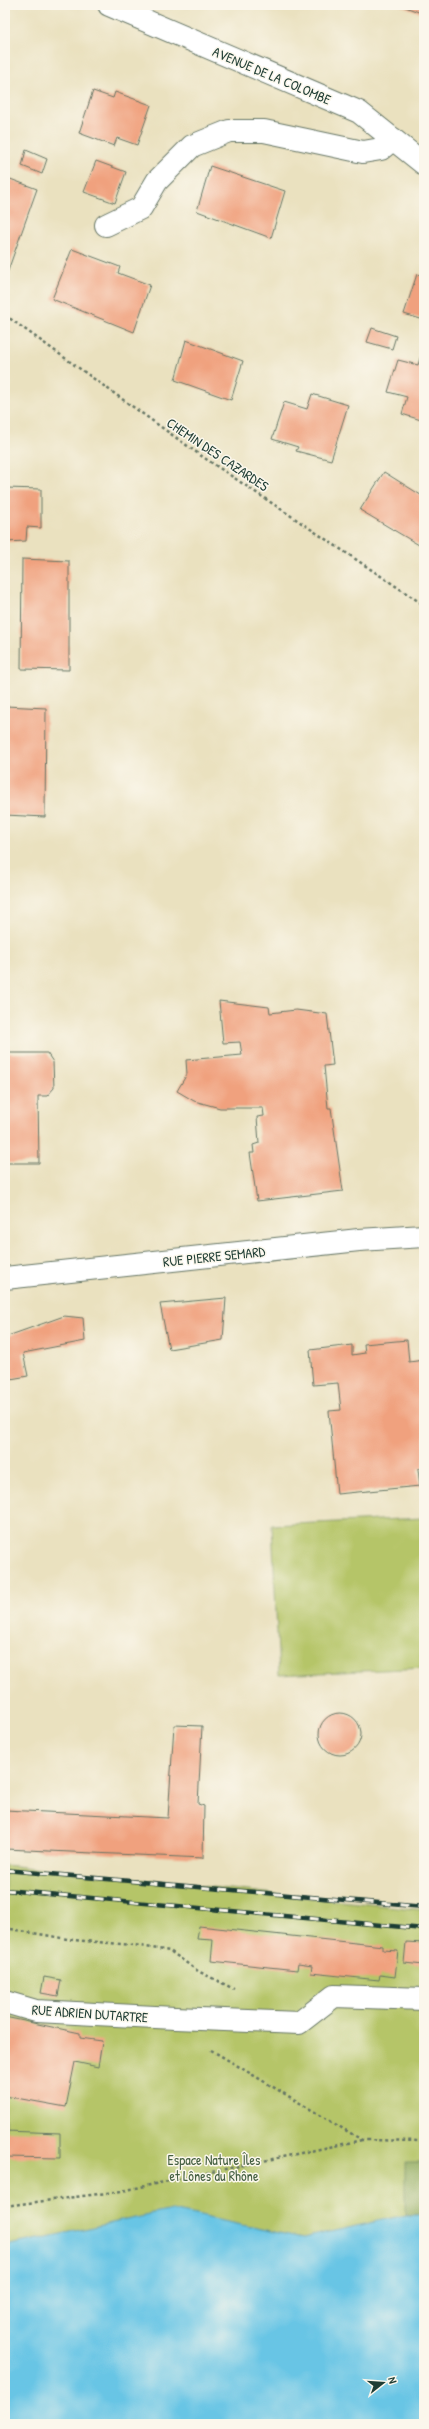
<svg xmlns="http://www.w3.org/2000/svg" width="429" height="2429" font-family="'Patrick Hand',sans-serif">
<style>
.green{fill:#b5c568;stroke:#6a814e}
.forest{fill:#90aa5c;stroke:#587448}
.water{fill:#67c5e5;stroke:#43818c}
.building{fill:#f0a17e}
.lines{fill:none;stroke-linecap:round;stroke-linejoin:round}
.service-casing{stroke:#667665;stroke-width:24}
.minor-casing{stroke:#667665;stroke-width:24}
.secondary-casing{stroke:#667665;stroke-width:24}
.path{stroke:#667665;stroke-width:2.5;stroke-dasharray:3 3;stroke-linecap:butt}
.service{stroke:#fff;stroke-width:22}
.minor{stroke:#fff;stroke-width:22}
.secondary{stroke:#fff;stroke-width:22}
.rail-casing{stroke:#1f3d34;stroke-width:4.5}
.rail{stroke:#fbf7ec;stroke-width:3;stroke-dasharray:9;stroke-linecap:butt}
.labels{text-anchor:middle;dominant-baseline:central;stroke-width:3;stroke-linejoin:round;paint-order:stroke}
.street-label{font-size:14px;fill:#1f3d34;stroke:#fbf7ec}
.park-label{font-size:14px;fill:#445f41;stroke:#fbf7ec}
</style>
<rect width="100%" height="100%" fill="#fbf7ec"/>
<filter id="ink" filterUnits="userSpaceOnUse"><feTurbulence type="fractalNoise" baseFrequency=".025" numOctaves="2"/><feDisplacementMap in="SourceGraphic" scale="8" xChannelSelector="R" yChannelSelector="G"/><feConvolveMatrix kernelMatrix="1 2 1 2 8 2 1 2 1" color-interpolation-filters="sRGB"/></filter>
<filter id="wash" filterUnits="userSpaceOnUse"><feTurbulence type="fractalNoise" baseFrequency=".012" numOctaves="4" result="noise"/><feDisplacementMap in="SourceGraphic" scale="16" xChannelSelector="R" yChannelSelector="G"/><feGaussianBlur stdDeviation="0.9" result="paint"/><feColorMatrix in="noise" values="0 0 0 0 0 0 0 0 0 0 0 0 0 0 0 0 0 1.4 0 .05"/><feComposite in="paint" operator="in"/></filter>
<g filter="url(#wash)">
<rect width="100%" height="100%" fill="#eae1bf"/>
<path class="green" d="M424 1518V1668L279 1675 272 1525Z
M5 1865 424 1910V2424H5Z"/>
<path class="forest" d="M405 2162H424V2215H405Z"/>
<path class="water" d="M172 2210 303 2238 405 2215H424V2424H5V2246Z"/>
<g id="blocks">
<path class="building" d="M400 5H424V14Z
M93 91 113 98 115 92 151 105 137 145 117 138 114 146 79 133Z
M26 150 47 159 42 174 22 166Z
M96 161 126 172 115 203 84 192Z
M210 166 285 191 271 238 197 211Z
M5 177 37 189 5 279Z
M72 249 120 267 118 273 150 285 134 332 52 299Z
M417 274 424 276V320L404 314Z
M372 328 396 336 392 349 367 342Z
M186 340 243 361 231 400 175 380Z
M421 355 424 356V421L402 414 407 397 388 392 398 360 418 365Z
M312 394 348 405 331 460 296 451 298 447 272 439 284 402 307 409Z
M384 472 424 497V548L360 510Z
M5 488 41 489V528L27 527 26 541 5 542Z
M22 559 69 561V670L21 669Z
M5 706 46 708 45 817 5 815Z
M219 1001 269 1007 270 1013 296 1010 327 1014 333 1065 324 1066 328 1108H331L343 1191 257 1201 250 1153H254L253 1145 259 1143 257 1117 264 1116 263 1108H220L194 1101 177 1091 187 1074 186 1060 242 1055 240 1042 223 1043Z
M5 1053H47L53 1062 54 1088 47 1096H38L39 1163H5Z
M226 1298 223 1340 169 1349 160 1304Z
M64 1316 83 1318 85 1341 23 1353 28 1376 5 1380V1337Z
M407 1340 409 1362 424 1360V1468L418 1469 420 1486 337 1494 329 1411 341 1410 338 1383 313 1385 310 1350 352 1345V1355L365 1353 364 1344Z
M319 1734a21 21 0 1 1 42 0a21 21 0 1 1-42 0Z
M174 1725 202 1726 198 1804 204 1806 203 1858 5 1849V1810L168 1818Z
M199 1926 383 1946V1950L398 1951 395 1977 380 1975 379 1980 311 1973 312 1966 298 1964 297 1970 211 1961 213 1940 197 1939Z
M406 1942 424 1943V1965L404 1963Z
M44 1977 61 1980 58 1996 41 1993Z
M5 2017 80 2033V2038L102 2041 98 2067 75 2062 66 2107 5 2096Z
M5 2131 60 2133V2158L5 2157Z"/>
</g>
</g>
<g filter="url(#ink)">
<use href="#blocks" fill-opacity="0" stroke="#667665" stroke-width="1"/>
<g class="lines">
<defs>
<path id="service" d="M175 2018 299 2023 334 1996 424 1999"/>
<path id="minor" d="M109 5 359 112 424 164
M106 225 141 208 157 181 192 146 229 131H264L363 152 381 149 393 139
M5 2002 36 2011 175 2018"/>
<path id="secondary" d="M5 1278 359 1240 424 1236"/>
</defs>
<use href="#service" class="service-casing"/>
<use href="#minor" class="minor-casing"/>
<use href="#secondary" class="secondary-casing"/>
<path class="path" d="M5 315 203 457 424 605
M5 1928 73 1940 134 1945 170 1951 198 1971 234 1989
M211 2050 362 2140 424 2141
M5 2206 122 2191 362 2140"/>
<use href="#service" class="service"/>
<use href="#minor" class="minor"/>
<use href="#secondary" class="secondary"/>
<defs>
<path id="rail" d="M5 1870 424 1907
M5 1890 424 1929"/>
</defs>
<use href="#rail" class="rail-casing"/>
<use href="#rail" class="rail"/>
</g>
</g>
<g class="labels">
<g class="street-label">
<text transform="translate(272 75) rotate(23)">AVENUE DE LA COLOMBE</text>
<text transform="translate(218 454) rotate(34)">CHEMIN DES CAZARDES</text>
<text transform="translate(214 1256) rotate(-6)">RUE PIERRE SEMARD</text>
<text transform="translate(90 2013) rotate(4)">RUE ADRIEN DUTARTRE</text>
</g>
<g class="park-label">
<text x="214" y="2159">Espace Nature Îles<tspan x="214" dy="16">et Lônes du Rhône</tspan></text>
</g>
</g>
<rect width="429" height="2429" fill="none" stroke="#fbf7ec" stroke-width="20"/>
<g transform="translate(383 2383) rotate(73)" stroke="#fbf7ec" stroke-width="3" paint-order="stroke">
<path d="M0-3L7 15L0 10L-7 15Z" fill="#1f3d34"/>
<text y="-6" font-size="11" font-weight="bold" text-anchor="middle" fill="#1f3d34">N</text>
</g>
</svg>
